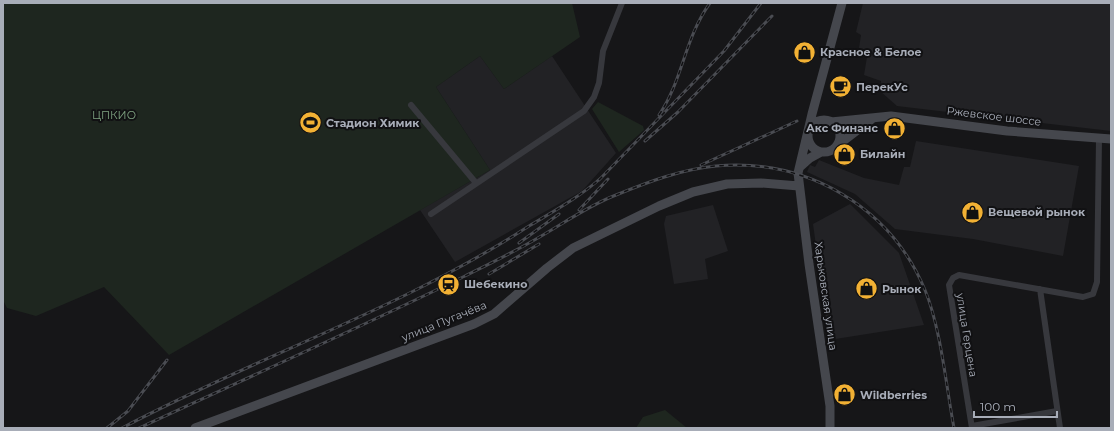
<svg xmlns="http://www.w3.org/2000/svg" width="1114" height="431" font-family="Montserrat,sans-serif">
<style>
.built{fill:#222225}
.green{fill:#1e261f}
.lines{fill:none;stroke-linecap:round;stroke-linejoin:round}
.street{stroke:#37383d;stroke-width:6}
.secondary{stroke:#45474d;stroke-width:9}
.rail-casing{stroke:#4a4c52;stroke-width:3}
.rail{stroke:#111113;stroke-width:1.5;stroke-dasharray:4.5;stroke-linecap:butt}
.labels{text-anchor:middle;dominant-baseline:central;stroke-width:4;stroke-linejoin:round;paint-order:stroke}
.poi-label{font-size:11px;font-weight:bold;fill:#a8adb8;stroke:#111113;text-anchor:start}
.park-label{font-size:11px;fill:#7fa381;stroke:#111113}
.street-label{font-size:11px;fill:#a8adb8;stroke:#111113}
</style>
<rect width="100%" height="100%" fill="#161618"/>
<path class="built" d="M863 3H1111V131L897 106 880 91 881 81 864 75 868 51 859 48 861 35 856 32Z
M480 56 504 89 552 56 616 153 582 191 455 262 420 210 490 170 436 87Z
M916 141 1079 166 1063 256 973 239 895 229 855 194 807 172 810 165 815 167 819 160 864 178 899 185 904 167H910Z
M850 204 899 253 924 325 829 340 813 224Z
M713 205 728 251 705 259 708 279 674 284 664 224 666 216Z"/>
<path class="green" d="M3 3H572L580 37 504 89 480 56 436 87 490 170 169 355 104 287 36 316 7 308 3 300Z
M598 102 643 126 644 130 619 152 592 109Z
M665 410 687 428H636L643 417Z"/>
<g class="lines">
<path class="street" d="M411 105 476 183
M431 214 584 111 594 97 599 83 603 51 622 3
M1040 289 1060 428
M972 426 1057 411
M972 428 949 285 953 278 959 275 1083 297 1093 294 1097 282 1099 139"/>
<path class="secondary" d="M808 136a16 16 0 1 1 32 0a16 16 0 1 1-32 0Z
M831 122 891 116 1007 131 1111 139
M838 145 872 119
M800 167 810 158 821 152
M195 428 474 324 494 314 547 268 573 248 659 206 693 192 727 184 761 183 799 186
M830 428V406L809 264 798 173 812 114 842 3"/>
<defs>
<path id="rail" d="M659 115C683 80 684 39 710 3
M645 141 678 112 772 16
M701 165 797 121
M599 180 724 51 761 3
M579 210 608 179
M519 243 559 214
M489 274 539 244
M107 428 128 411 167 360
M122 428C256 357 401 309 529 226 554 211 580 197 602 177
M139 428C247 378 357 329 465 276 491 263 518 250 543 235 567 221 590 205 616 195 648 182 682 169 716 166 806 158 890 206 925 290 941 329 946 386 954 428"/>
</defs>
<use href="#rail" class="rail-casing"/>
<use href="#rail" class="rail"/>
</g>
<defs>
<symbol id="shop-disc" viewBox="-11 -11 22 22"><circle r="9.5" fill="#f2b134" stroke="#111113"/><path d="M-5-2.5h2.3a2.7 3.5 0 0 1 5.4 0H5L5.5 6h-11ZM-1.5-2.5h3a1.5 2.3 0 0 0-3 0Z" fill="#111"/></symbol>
<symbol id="cafe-disc" viewBox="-11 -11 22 22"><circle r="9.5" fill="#f2b134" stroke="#111113"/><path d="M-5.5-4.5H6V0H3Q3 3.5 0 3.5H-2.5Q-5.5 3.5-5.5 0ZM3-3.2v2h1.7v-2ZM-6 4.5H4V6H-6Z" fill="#111"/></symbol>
<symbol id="stadium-disc" viewBox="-11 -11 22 22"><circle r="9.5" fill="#f2b134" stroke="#111113"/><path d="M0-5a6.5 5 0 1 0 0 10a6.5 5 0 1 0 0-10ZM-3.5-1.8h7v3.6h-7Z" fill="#111"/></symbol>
<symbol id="station-disc" viewBox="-11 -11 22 22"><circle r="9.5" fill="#f2b134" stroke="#111113"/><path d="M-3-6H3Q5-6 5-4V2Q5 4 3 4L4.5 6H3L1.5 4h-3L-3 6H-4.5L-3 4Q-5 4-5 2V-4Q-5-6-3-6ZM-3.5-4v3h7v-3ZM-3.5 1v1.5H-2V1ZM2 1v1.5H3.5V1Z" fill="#111"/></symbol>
</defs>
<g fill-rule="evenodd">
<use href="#shop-disc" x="792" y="40" width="25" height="25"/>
<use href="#cafe-disc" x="828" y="74" width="25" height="25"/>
<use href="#stadium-disc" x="298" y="110" width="25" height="25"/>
<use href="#shop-disc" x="882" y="116" width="25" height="25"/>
<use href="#shop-disc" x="832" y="142" width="25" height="25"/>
<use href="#shop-disc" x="960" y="200" width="25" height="25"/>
<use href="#station-disc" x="436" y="272" width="25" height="25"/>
<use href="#shop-disc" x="854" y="276" width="25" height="25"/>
<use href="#shop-disc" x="832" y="382" width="25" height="25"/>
</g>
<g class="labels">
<g class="poi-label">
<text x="820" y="52">Красное &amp; Белое</text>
<text x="856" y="87">ПерекУс</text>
<text x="326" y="123">Стадион Химик</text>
<text x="878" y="128" text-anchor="end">Акс Финанс</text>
<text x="860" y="154">Билайн</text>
<text x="988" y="212">Вещевой рынок</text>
<text x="464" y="284">Шебекино</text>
<text x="882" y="289">Рынок</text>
<text x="860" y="395">Wildberries</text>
</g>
<g class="park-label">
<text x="114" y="115">ЦПКИО</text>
</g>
<g class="street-label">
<text transform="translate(994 116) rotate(7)">Ржевское шоссе</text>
<text transform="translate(826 296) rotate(82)">Харьковская улица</text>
<text transform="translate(444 321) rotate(-22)">улица Пугачёва</text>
<text transform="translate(967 335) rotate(81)">улица Герцена</text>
</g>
</g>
<rect width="1114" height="431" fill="none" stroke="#a8adb8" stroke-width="8"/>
<path d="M974 411v6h83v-6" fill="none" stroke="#a8adb8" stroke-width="2"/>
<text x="980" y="411" font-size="12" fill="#a8adb8" stroke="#111113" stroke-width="3" paint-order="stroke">100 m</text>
</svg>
